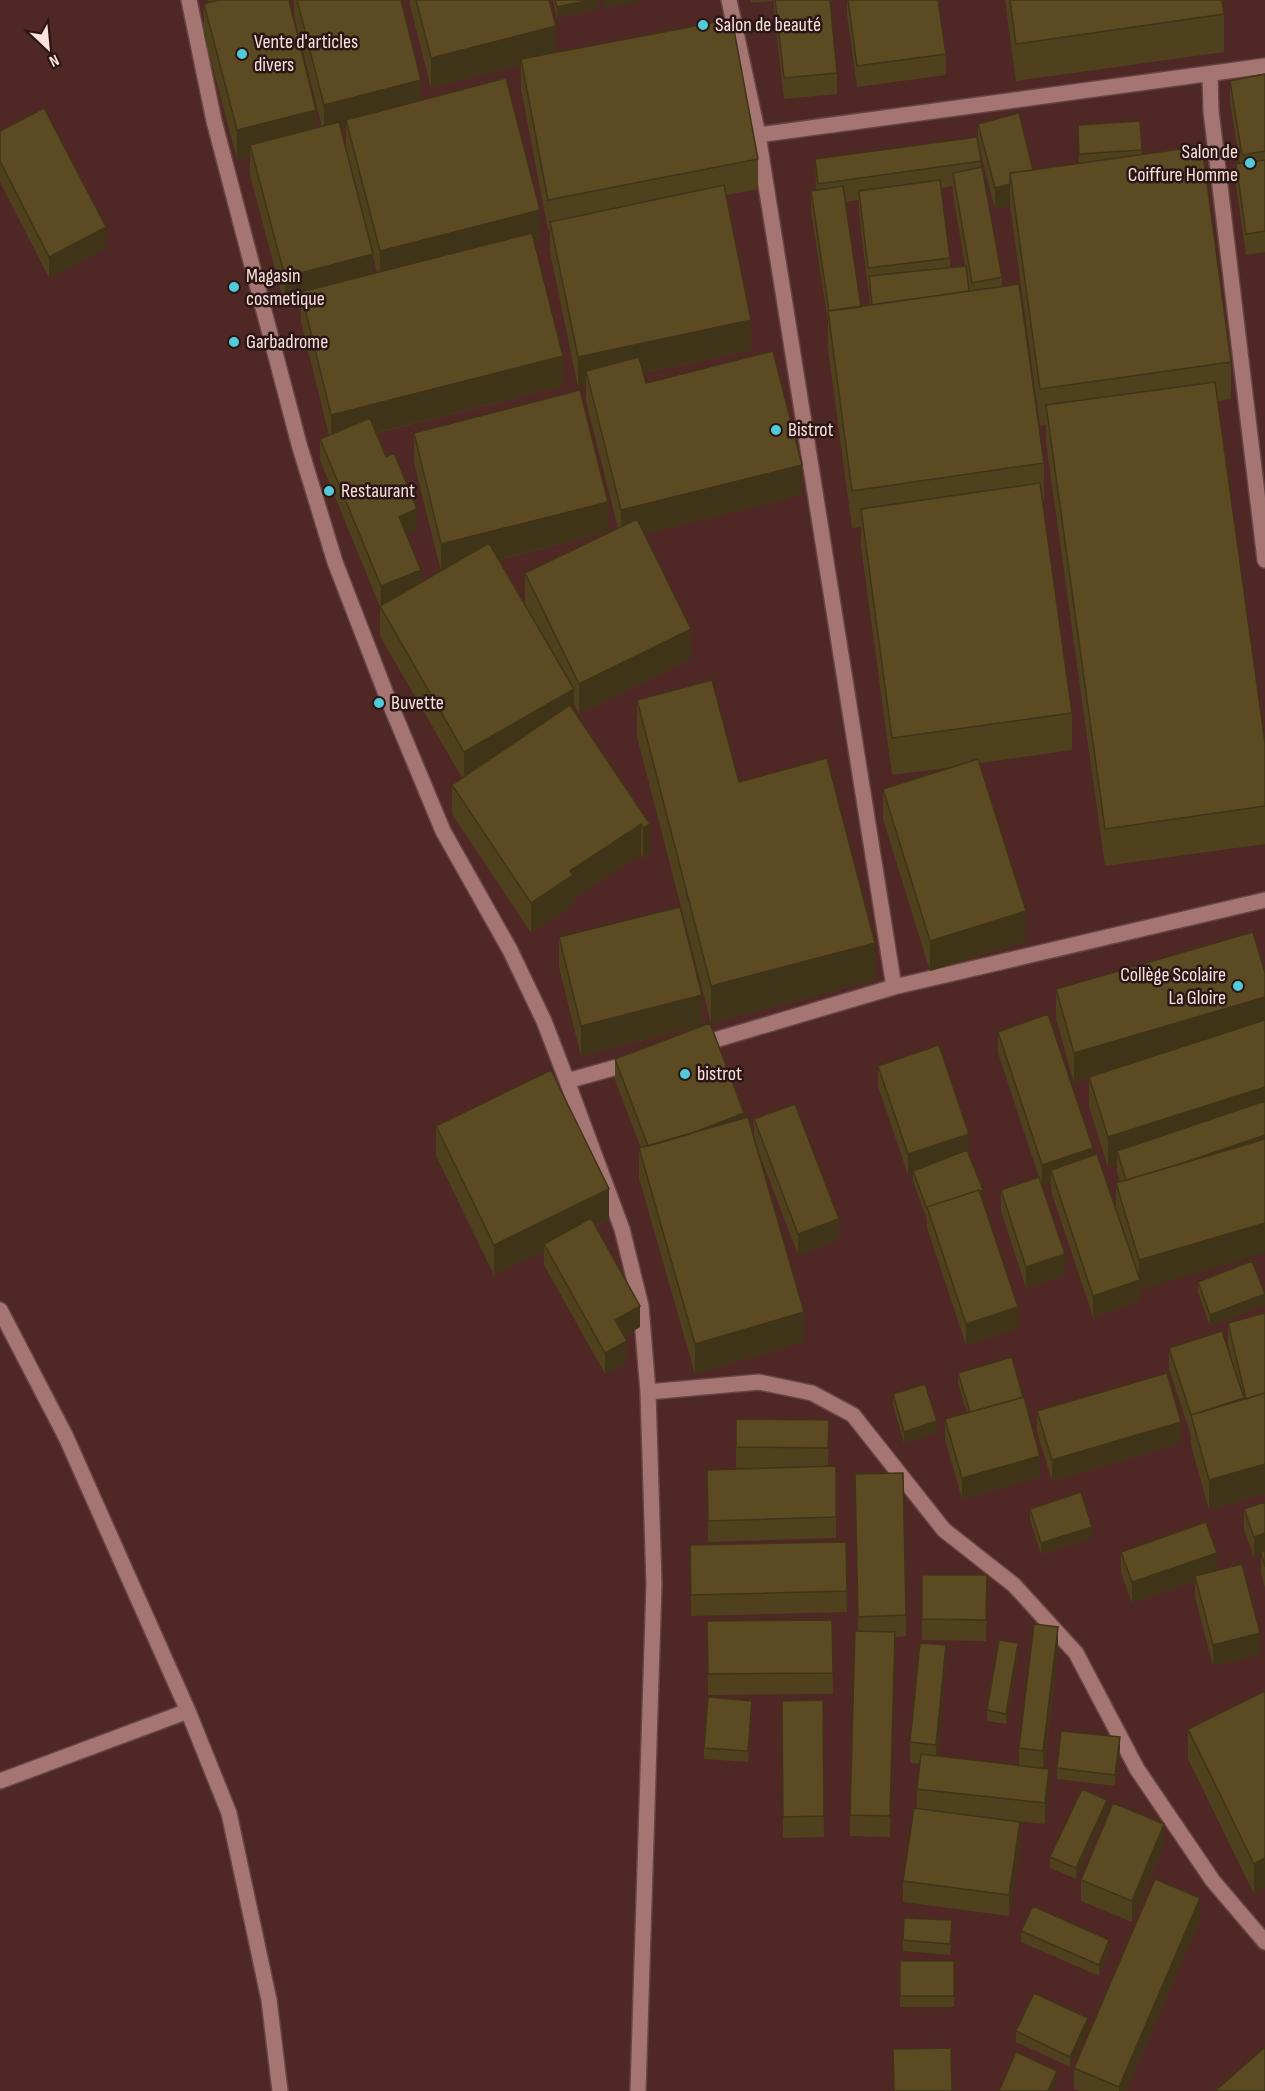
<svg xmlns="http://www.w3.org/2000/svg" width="1265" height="2091" font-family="'Sofia Sans Condensed',sans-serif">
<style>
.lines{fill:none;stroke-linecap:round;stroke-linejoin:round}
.street-casing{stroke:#674543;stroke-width:18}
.street{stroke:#a57571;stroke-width:15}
.wall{fill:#4f401e;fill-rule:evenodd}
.shaded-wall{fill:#403418}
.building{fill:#5c4a23;stroke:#403418;stroke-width:1.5}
.poi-dot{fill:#52cbd8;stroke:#291615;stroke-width:2}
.labels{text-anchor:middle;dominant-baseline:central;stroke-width:5;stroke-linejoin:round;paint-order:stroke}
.poi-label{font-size:20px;fill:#fce1de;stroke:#291615;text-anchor:start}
</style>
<rect width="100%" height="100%" fill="#4f2724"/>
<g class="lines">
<defs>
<path id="street" d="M189 0 214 121 299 444 335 562 386 694 443 831 510 950 544 1021 567 1081 622 1229 641 1306 648 1392 759 1382 812 1393 853 1415 944 1530 1014 1585 1076 1653 1137 1769 1213 1881 1265 1942
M729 0 758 135 894 987
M1210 75 1211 111 1265 560
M758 135 1265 66
M698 1045 894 987 1265 900
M567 1081 635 1062
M0 1310 66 1437 188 1711 229 1813 269 2000 280 2091
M0 1781 188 1711
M638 2091 654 1584 648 1392"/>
</defs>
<use href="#street" class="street-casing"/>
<use href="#street" class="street"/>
</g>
<path class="wall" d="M208 0H289L316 128 322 127 294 16V0H401L421 100 540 239 534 241 563 386 377 433 417 530 406 534 421 583 441 571 414 463V433L608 532 499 560 525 603V573L618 528 586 401V385L578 387 550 252V229L548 230 521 89V65L431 88 410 5V0H549L556 53 758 159V189L726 195 751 350 643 373 646 383 802 495 645 534 691 659 579 714 574 704V710L650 824V854L643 858 641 854 573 899V905L531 933 452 814V785L462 778 380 636V607L320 460V439L329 435 301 322V303L285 307 250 175V156L237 160 204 34V4L208 3ZM346 129V148L341 131ZM373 256 377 272 373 273Z
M553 0H598V9L557 18Z
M750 0H830L837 73V94L784 99 774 12V1L750 3Z
M847 0H938L946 54V75L857 87 847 14Z
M1005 0H1222L1224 14V52L1016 81Z
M1265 74V252L1246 255 1236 185V164H1240L1230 102V81Z
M978 124 1033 170 1079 163 1078 125 1142 150V154L1231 362V399L1218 401 1265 743V844L1105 866 1046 442V425L1040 426 1010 205 995 209 979 147 981 167 1002 277V287L1044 463V501H1043L1072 713V750L980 763 1026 941 930 971 883 819V789L954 767 892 775 861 546V527L852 528 828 349V321L811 212V191L816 190 815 159 978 143ZM953 186V194L965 266 950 267V258L941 188ZM859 200V212L868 289H869L870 305 861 307 845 202Z
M0 131 106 248 49 278 0 182Z
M637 700 739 782 875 980 711 1023 637 737Z
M1253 932 1140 1290V1301L1093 1317 1051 1191V1183L1042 1186 998 1053V1032L1093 1156 1116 1211V1183L1120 1182 1117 1172V1165L1108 1167 1089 1107V1078L1074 1083 1056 1019V989Z
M559 937 702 1025 581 1056 559 967Z
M615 1059 744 1118 754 1136V1119L839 1240 798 1255 759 1153 804 1342 695 1374 639 1178V1148H641L615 1080Z
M878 1066 969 1154 1018 1328 966 1345 927 1228V1219L913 1182V1173L908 1175 878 1086Z
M436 1126 609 1219 596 1226 640 1327 624 1336 627 1362 605 1374 544 1265V1251L494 1275 436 1156Z
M1001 1190 1065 1275 1026 1288 1001 1211Z
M1198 1282 1265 1305 1210 1326 1198 1293Z
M1265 1313V1494L1209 1510 1191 1445V1436L1169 1369V1348L1232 1362 1228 1344V1323Z
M958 1373 1040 1477 962 1499 945 1440V1419L967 1413 958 1383Z
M893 1394 937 1432 904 1443 893 1405Z
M1037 1411 1181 1443 1052 1481 1037 1432Z
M736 1419 829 1420 828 1467 836 1466V1538L708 1542 707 1470 765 1468H736Z
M855 1474 906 1615V1636L895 1637 890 1837 850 1836V1815L858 1631Z
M1265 1502V1588L1261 1573V1555L1254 1558 1244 1530V1509Z
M1030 1509 1092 1538 1041 1554 1030 1520Z
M846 1542 847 1612 691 1616 690 1545Z
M1121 1552 1217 1570 1260 1654 1213 1666 1195 1597V1581L1132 1603 1121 1573Z
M922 1575H987L986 1641 922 1640Z
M832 1620 833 1694 708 1695 707 1621Z
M1058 1648 1044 1768 1049 1790 1045 1824 988 1818 1020 1843 1009 1916 903 1902V1881L917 1808V1789L920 1764 910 1763V1742L946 1666 937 1756 1019 1765V1748Z
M1018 1654 1006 1724 987 1721V1710Z
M1265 1691 1254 1894 1188 1759V1729Z
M823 1700 824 1837 783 1838 782 1701Z
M752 1712 748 1762 704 1759V1748Z
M1120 1748 1115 1786 1057 1779V1768Z
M1107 1811 1076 1879 1050 1868V1857Z
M1164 1845 1132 1922 1081 1901V1880Z
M1200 1919 1126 2091H1079L1074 2089V2068Z
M952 1931 950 1955 903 1951V1940Z
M1021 1931 1109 1951 1099 1976 1021 1942Z
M900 1961H954V2007H900Z
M1088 2029 1070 2067 1016 2042V2031Z"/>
<path class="shaded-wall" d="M590 0H598V9L557 18V7Z
M604 0H646L604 9Z
M556 26V56L521 59V65L431 88V58Z
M421 80V110L346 120V129L324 135V105Z
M316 110V140L250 145V156L237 160V130Z
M1010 184V205L995 209V188Z
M540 210V239L380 281V251Z
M106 227V248L49 278V257Z
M373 254V284L301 292V303L285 307V277Z
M751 320V350L589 384 586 371V385L578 387V357Z
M563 356V386L331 444V415Z
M802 465V495L621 540V510Z
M608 502V532L441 574V544Z
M417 509V530L399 538V517Z
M421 570V591L381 607V586Z
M691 629V659L579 714V684Z
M574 689V719L464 782V752Z
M641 824V854L573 899V905L531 933V903L570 871Z
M650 824V854L643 858V828Z
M1026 911V941L930 971V941Z
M875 943V980L711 1023V986Z
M702 995V1025L581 1056V1026Z
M1265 997V1027L1074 1083V1053Z
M1265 1087V1117L1117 1151V1165L1108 1167V1137Z
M744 1113V1134L649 1149Z
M969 1134V1155L908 1175V1154Z
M1265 1135V1156L1127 1182Z
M1093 1148V1169L1051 1170V1183L1042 1186V1165Z
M609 1189V1219L547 1250 544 1244V1251L494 1275V1245Z
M983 1190V1201L928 1212Z
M839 1219V1240L798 1255V1234Z
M1265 1223V1253L1140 1290V1301L1093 1317V1296L1139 1280V1260Z
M1065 1254V1275L1026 1288V1267Z
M1265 1294V1305L1210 1326V1315Z
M640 1306V1327L615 1341V1320Z
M1018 1307V1328L966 1345V1324Z
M804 1312V1342L695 1374V1344Z
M627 1341V1362L605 1374V1353Z
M937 1421V1432L904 1443V1432Z
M1181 1422V1443L1052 1481V1460Z
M1040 1456V1477L962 1499V1478Z
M1265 1464V1494L1209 1510V1480Z
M1092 1527V1538L1041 1554V1543Z
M1265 1533V1554L1261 1552V1555L1254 1558V1537Z
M1217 1553V1574L1195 1576V1581L1132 1603V1582Z
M1058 1627V1648L1043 1772V1751Z
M895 1632V1653L890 1837V1816Z
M1260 1633V1654L1213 1666V1645Z
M1018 1643V1654L1006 1724V1714Z
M946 1645V1666L936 1766V1745Z
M752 1701V1712L748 1762V1751Z
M1120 1737V1748L1115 1786V1775Z
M1049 1769V1790L1045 1824V1803Z
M1107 1800V1811L1076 1879V1868Z
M1020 1822V1843L1009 1916V1895Z
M1164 1824V1845L1132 1922V1901Z
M1265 1858V1888L1254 1894V1864Z
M1200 1898V1919L1126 2091H1119V2087Z
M1109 1940V1951L1099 1976V1965Z
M1088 2018V2029L1070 2067V2057Z
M1057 2071V2081L1053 2091H1048Z"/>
<path class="building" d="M218 0H289L316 110 237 130 204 4Z
M297 0H401L421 80 324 105Z
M416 0H549L556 26 431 58Z
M555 0H590L557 7Z
M775 0H830L837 73 784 78Z
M848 0H938L946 54 857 66Z
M1010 0H1222L1224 14 1016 44Z
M732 19 758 159 548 200 521 59Z
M1265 74V151L1242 155 1230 81Z
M506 78 540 210 380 251 346 120Z
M44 108 106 227 49 257 0 161V131Z
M1019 113 1033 170 1010 173V184L995 188 978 124Z
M1140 121 1142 150 1079 154 1078 125Z
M339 122 373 254 285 277 250 145Z
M977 137 981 161 818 184 815 159Z
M1202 146 1231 362 1040 389 1010 173Z
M1265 160V231L1246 234 1236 164Z
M982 167 1002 277 972 283 953 173Z
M940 180 950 258 868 268 859 191Z
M724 185 751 320 578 357 550 222Z
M843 186 861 307 829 311 811 191Z
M532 233 563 356 331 415 301 292Z
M966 266 969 291 872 305 869 276Z
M1019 284 1044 463 852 491 828 311Z
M773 351 802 465 621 510 586 371 639 357 646 383Z
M1215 382 1265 743V806L1105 829 1046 405Z
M580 390 608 502 441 544 414 433Z
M370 418 386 457 394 453 417 509 399 517 421 570 381 586 320 439Z
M1040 483 1072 713 892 738 861 509Z
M637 519 691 629 579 684 525 573Z
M489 543 574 689 464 752 380 606Z
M712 680 739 782 827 758 875 943 711 986 637 700Z
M570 705 650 824 643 828 641 824 570 871 573 875 531 903 452 785Z
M978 759 1026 911 930 941 883 789Z
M680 907 702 995 581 1026 559 937Z
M1253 932 1265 973V997L1074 1053 1056 989Z
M1048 1014 1093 1148 1042 1165 998 1032Z
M1265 1020V1087L1108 1137 1089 1077Z
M710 1023 744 1113 687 1135 648 1146 615 1059Z
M939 1045 969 1134 908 1154 878 1066Z
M551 1070 609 1189 494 1245 436 1126Z
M1265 1101V1135L1186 1162 1126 1180 1117 1151Z
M795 1104 839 1219 798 1234 754 1119Z
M748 1117 804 1312 695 1344 639 1148Z
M1265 1139V1223L1139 1260 1116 1183Z
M967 1150 983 1190 979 1192V1190L927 1207V1209L913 1171Z
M1097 1154 1140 1280 1093 1296 1051 1170Z
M1039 1177 1065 1254 1026 1267 1001 1190Z
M979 1190 1018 1307 966 1324 927 1207Z
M591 1218 640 1306 615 1320 627 1341 605 1353 544 1244Z
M1252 1261 1265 1294 1210 1315 1198 1282Z
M1265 1313V1393L1246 1399 1228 1323Z
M1222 1331 1244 1398 1191 1415 1169 1348Z
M1012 1357 1023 1397 970 1412 958 1373Z
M1167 1373 1181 1422 1052 1460 1037 1411Z
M925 1384 937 1421 904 1432 893 1394Z
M1265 1393V1464L1209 1480 1191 1415Z
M1024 1397 1040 1456 962 1478 945 1419Z
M736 1419 829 1420 828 1448 736 1447Z
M836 1466V1517L708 1521 707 1470Z
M903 1473 906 1615 858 1617 855 1474Z
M1081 1492 1092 1527 1041 1543 1030 1509Z
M1265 1502V1533L1254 1537 1244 1509Z
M1206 1522 1217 1553 1132 1582 1121 1552Z
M846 1542 847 1591 691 1595 690 1545Z
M1265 1551V1567L1261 1552Z
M1242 1564 1260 1633 1213 1645 1195 1576Z
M922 1575H987L986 1620 922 1619Z
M832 1620 833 1673 708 1674 707 1621Z
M1034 1624 1058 1627 1043 1751 1019 1748Z
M855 1631 895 1632 890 1816 850 1815Z
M999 1640 1018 1643 1006 1714 987 1710Z
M920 1643 946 1645 936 1745 910 1742Z
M1265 1691V1858L1254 1864 1188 1729Z
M708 1697 752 1701 748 1751 704 1748Z
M823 1700 824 1816 783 1817 782 1701Z
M1061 1731 1120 1737 1115 1775 1057 1768Z
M921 1754 1049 1769 1045 1803 917 1789Z
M1082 1789 1107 1800 1076 1868 1050 1857Z
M1113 1803 1164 1824 1132 1901 1081 1880Z
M914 1808 1020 1822 1009 1895 903 1881Z
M1155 1879 1200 1898 1119 2087 1074 2068Z
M1033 1906 1109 1940 1099 1965 1021 1931Z
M904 1918 952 1920 950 1944 903 1940Z
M900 1961H954V1996H900Z
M1034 1993 1088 2018 1070 2057 1016 2031Z
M1265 2047V2091H1215Z
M951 2048 952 2091H894L893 2049Z
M1016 2052 1057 2071 1048 2091H999Z"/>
<g class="poi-dot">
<circle cx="703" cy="25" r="6"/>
<circle cx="242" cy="54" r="6"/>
<circle cx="1250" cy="163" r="6"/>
<circle cx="234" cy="287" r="6"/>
<circle cx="234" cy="342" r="6"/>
<circle cx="776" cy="430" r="6"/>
<circle cx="329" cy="491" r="6"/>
<circle cx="379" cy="703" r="6"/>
<circle cx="1238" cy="986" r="6"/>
<circle cx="685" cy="1074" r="6"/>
</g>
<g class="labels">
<g class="poi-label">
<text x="715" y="25">Salon de beauté</text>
<text x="254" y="42">Vente d'articles<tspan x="254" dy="23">divers</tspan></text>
<text x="1238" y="152" text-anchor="end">Salon de<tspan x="1238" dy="23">Coiffure Homme</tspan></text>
<text x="246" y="276">Magasin<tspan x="246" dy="23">cosmetique</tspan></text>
<text x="246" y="342">Garbadrome</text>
<text x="788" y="430">Bistrot</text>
<text x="341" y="491">Restaurant</text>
<text x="391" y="703">Buvette</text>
<text x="1226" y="975" text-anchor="end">Collège Scolaire<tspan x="1226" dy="23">La Gloire</tspan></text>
<text x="697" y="1074">bistrot</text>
</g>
</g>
<g transform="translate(48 48) rotate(154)" stroke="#291615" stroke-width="4.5" paint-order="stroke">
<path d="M0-4.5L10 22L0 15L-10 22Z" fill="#fce1de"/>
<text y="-9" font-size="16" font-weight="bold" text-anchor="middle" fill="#fce1de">N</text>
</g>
</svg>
